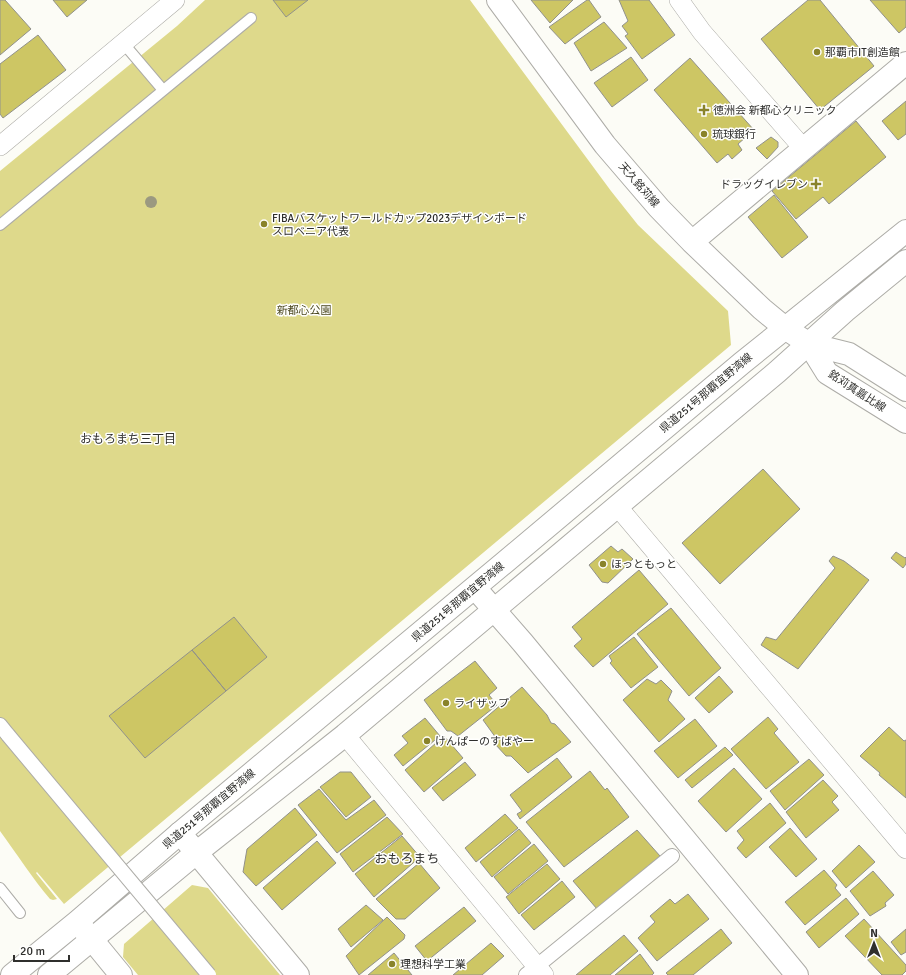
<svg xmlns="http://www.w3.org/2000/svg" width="906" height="975" font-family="Signika,'Noto Sans JP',sans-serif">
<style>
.green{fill:#ded98b}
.building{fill:#cdc664;stroke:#91918c}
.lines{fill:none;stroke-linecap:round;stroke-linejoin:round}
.service-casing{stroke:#adaca7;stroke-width:12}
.pedestrian-casing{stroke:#adaca7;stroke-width:16}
.minor-casing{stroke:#adaca7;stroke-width:20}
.tertiary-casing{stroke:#adaca7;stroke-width:24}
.secondary-casing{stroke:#adaca7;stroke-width:24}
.service{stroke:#fff;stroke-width:10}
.pedestrian{stroke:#fff;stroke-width:14}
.minor{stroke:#fff;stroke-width:19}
.tertiary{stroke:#fff;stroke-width:22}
.secondary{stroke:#fff;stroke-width:22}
.pedestrian-bridge-casing{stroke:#adaca7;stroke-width:16;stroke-linecap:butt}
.pedestrian-bridge{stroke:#fff;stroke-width:14}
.tree{fill:#9b9980}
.poi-dot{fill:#89832a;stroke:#fffffe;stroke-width:1.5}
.labels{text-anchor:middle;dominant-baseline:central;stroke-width:3;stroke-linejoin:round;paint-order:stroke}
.poi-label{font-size:11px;fill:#2f2f2d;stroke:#fffffe;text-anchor:start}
.street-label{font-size:11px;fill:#2f2f2d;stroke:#fffffe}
.park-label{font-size:11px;fill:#4b481f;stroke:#fffffe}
.neighbourhood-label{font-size:12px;fill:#2f2f2d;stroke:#fffffe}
.quarter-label{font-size:13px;fill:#2f2f2d;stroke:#fffffe}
</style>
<rect width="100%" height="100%" fill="#fcfcf6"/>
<path class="green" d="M205 0H470L611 191 638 225 728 311 731 345 64 904 37 872 36 873 57 899 53 900 50 899C32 878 17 854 0 831V171L177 26Z
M192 885 208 888 280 975H138L123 957 124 944Z"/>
<path class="building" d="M0 0H5L31 29 0 55Z
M53 0H87L67 17Z
M273 0H308L286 17Z
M531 0H573L550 23Z
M587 0H589L601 17 565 44 549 27Z
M619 0H649L675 35 642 59 625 36 628 34 622 26 628 21Z
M808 0H820L874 66 820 110 761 39Z
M870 0H906V27L899 33Z
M604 22 627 48 591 71 574 43Z
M38 35 66 70 3 118 0 114V64Z
M631 57 648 80 612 107 594 83Z
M690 58 754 130 738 144 742 150 732 159 728 154 717 163 654 90Z
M906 101V134L898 140 882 121Z
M856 121 886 157 829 204 823 197 796 219 772 191Z
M771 137 778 142V147L767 159 756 148Z
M774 195 808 237 782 258 748 217Z
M763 469 800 509 720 584 682 543Z
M611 546 618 552 622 549 633 559 608 583 602 582 589 565Z
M896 552 905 558 906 557V564L903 568 891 558Z
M833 556 844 561 869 580 798 669 761 645 766 637 776 640 835 568 829 561Z
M639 570 668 604 593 667 574 646 582 639 572 627Z
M671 608 721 668 689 696 637 634Z
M234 617 267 657 226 691 192 650Z
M634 637 658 667 631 688 610 663 612 661 609 656Z
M192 650 226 691 145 758 109 716Z
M475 661 497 688 489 695 497 705 458 736 451 731H447L424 700Z
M719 676 733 692 709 713 695 698Z
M647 679 656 684 661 680 672 691 668 700 685 719 659 742 623 700Z
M522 687 547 715 551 723 555 724 571 742 528 773 511 756H506L495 744 496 738 483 720Z
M768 717 778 729 774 733 799 762 766 789 731 749Z
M425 718 440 736 403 766 394 755 408 743 402 736Z
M695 719 717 746 678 778 654 751Z
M889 727 904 741 906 740V798L879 775 880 773 860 756Z
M444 736 463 758 424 792 405 770Z
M725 747 733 755 692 788 685 780Z
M557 758 572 777 520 819 517 814 522 811 510 795Z
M809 759 824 775 785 810 770 791Z
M465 762 476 775 443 801 432 788Z
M734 768 762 799 726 832 698 801Z
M590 771 605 790 607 788 629 817 564 867 526 822Z
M340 772H351L371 797 346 817 320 787Z
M823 780 838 796 832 802 839 810 806 838 786 812Z
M319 789 346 820 374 800 386 815 337 853 298 805Z
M770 803 786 823 746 858 737 848 744 840 737 831Z
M295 808 317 835 256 886 243 872 247 849Z
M505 814 518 828 476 862 465 848Z
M387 817 403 834 353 872 340 854Z
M790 828 817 859 796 877 769 847Z
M519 829 531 843 492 877 480 862Z
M637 830 660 856 597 909 573 881Z
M402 836 420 857 374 897 355 874Z
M317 841 336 863 282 910 263 888Z
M534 844 548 861 508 894 494 877Z
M859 845 875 862 846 888 832 871Z
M419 863 440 888 405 919H396L376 899Z
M547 864 560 879 519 914 506 897Z
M824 870 837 885 835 888 841 895 805 925 785 902Z
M873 871 894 895 885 903 886 906 870 916 850 891Z
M562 881 575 897 534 930 521 915Z
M688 894 709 919 657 961 638 938 655 922 650 916 670 899 675 904Z
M846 898 859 914 819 948 806 932Z
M366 905 383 920 351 947 338 929Z
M464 907 476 921 427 961 415 946Z
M387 917 405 935 404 939 359 975 346 956Z
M864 919 906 965V971L902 975H882L845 936Z
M721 929 732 943 693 975H668L666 973Z
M906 929V952L901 955 891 942Z
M624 935 638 951 610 975H576Z
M491 943 504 956 482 975H453Z
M394 953 412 975H368Z
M640 954 654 973 652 975H615Z"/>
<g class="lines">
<defs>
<path id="service" d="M124 44 163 90
M0 225 251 18
M0 888 20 913"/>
<path id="pedestrian" d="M0 725 8 735
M526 975 672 856"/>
<path id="minor" d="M679 0 702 32 803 148
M0 146 175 0
M617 506 906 849
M345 735 544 975"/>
<path id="tertiary" d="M498 0 605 145 659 208 692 242 762 309 785 328 809 344 849 354 906 390
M692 242 906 63
M809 344 827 373 906 422
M475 588 523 643 797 975
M180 833 298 975
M80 925 121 975"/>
<path id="secondary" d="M12 975 77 922 180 833 504 563 742 363 906 231
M49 975 196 853 345 735 777 372 845 311 906 261"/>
</defs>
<use href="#service" class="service-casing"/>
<use href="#pedestrian" class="pedestrian-casing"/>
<use href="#minor" class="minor-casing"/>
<use href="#tertiary" class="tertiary-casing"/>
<use href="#secondary" class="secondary-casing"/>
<use href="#service" class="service"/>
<use href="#pedestrian" class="pedestrian"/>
<use href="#minor" class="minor"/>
<use href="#tertiary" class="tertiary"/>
<use href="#secondary" class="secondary"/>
<defs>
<path id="pedestrian-bridge" d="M8 735 209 975"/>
</defs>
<use href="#pedestrian-bridge" class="pedestrian-bridge-casing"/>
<use href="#pedestrian-bridge" class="pedestrian-bridge"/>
</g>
<circle class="tree" cx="151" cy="202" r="6"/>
<g class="poi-dot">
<circle cx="817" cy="52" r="4"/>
<path d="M702 104h4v4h4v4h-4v4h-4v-4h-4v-4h4z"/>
<circle cx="704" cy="134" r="4"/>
<path d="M814 178h4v4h4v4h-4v4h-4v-4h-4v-4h4z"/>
<circle cx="264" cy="224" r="4"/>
<circle cx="603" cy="564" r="4"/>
<circle cx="446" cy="703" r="4"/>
<circle cx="427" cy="741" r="4"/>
<circle cx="392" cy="964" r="4"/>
</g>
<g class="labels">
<g class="poi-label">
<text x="825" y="52">那覇市IT創造館</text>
<text x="713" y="110">徳洲会 新都心クリニック</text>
<text x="712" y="134">琉球銀行</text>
<text x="808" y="184" text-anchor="end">ドラッグイレブン</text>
<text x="272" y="218">FIBAバスケットワールドカップ2023デザインボード<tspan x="272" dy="13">スロベニア代表</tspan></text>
<text x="611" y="564">ほっともっと</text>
<text x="454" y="703">ライザップ</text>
<text x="435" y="741">けんぱーのすばやー</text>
<text x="400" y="964">理想科学工業</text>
</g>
<g class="street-label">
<text transform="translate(639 185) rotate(49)">天久銘苅線</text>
<text transform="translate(857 391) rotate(33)">銘苅真嘉比線</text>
<text transform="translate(706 393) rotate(-40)">県道251号那覇宜野湾線</text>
<text transform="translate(458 602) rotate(-40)">県道251号那覇宜野湾線</text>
<text transform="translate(209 809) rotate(-40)">県道251号那覇宜野湾線</text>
</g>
<g class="park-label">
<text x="304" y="310">新都心公園</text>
</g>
<g class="neighbourhood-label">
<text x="128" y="439">おもろまち三丁目</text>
</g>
<g class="quarter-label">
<text x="407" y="859">おもろまち</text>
</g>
</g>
<g transform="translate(874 943)" stroke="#fffffe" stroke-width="3" paint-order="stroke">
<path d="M0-3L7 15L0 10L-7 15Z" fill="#2f2f2d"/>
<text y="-6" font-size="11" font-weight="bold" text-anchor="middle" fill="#2f2f2d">N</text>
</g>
<path d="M14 955v6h55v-6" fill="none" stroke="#2f2f2d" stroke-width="2"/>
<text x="20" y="955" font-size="12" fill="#2f2f2d" stroke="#fffffe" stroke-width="3" paint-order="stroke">20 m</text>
</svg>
